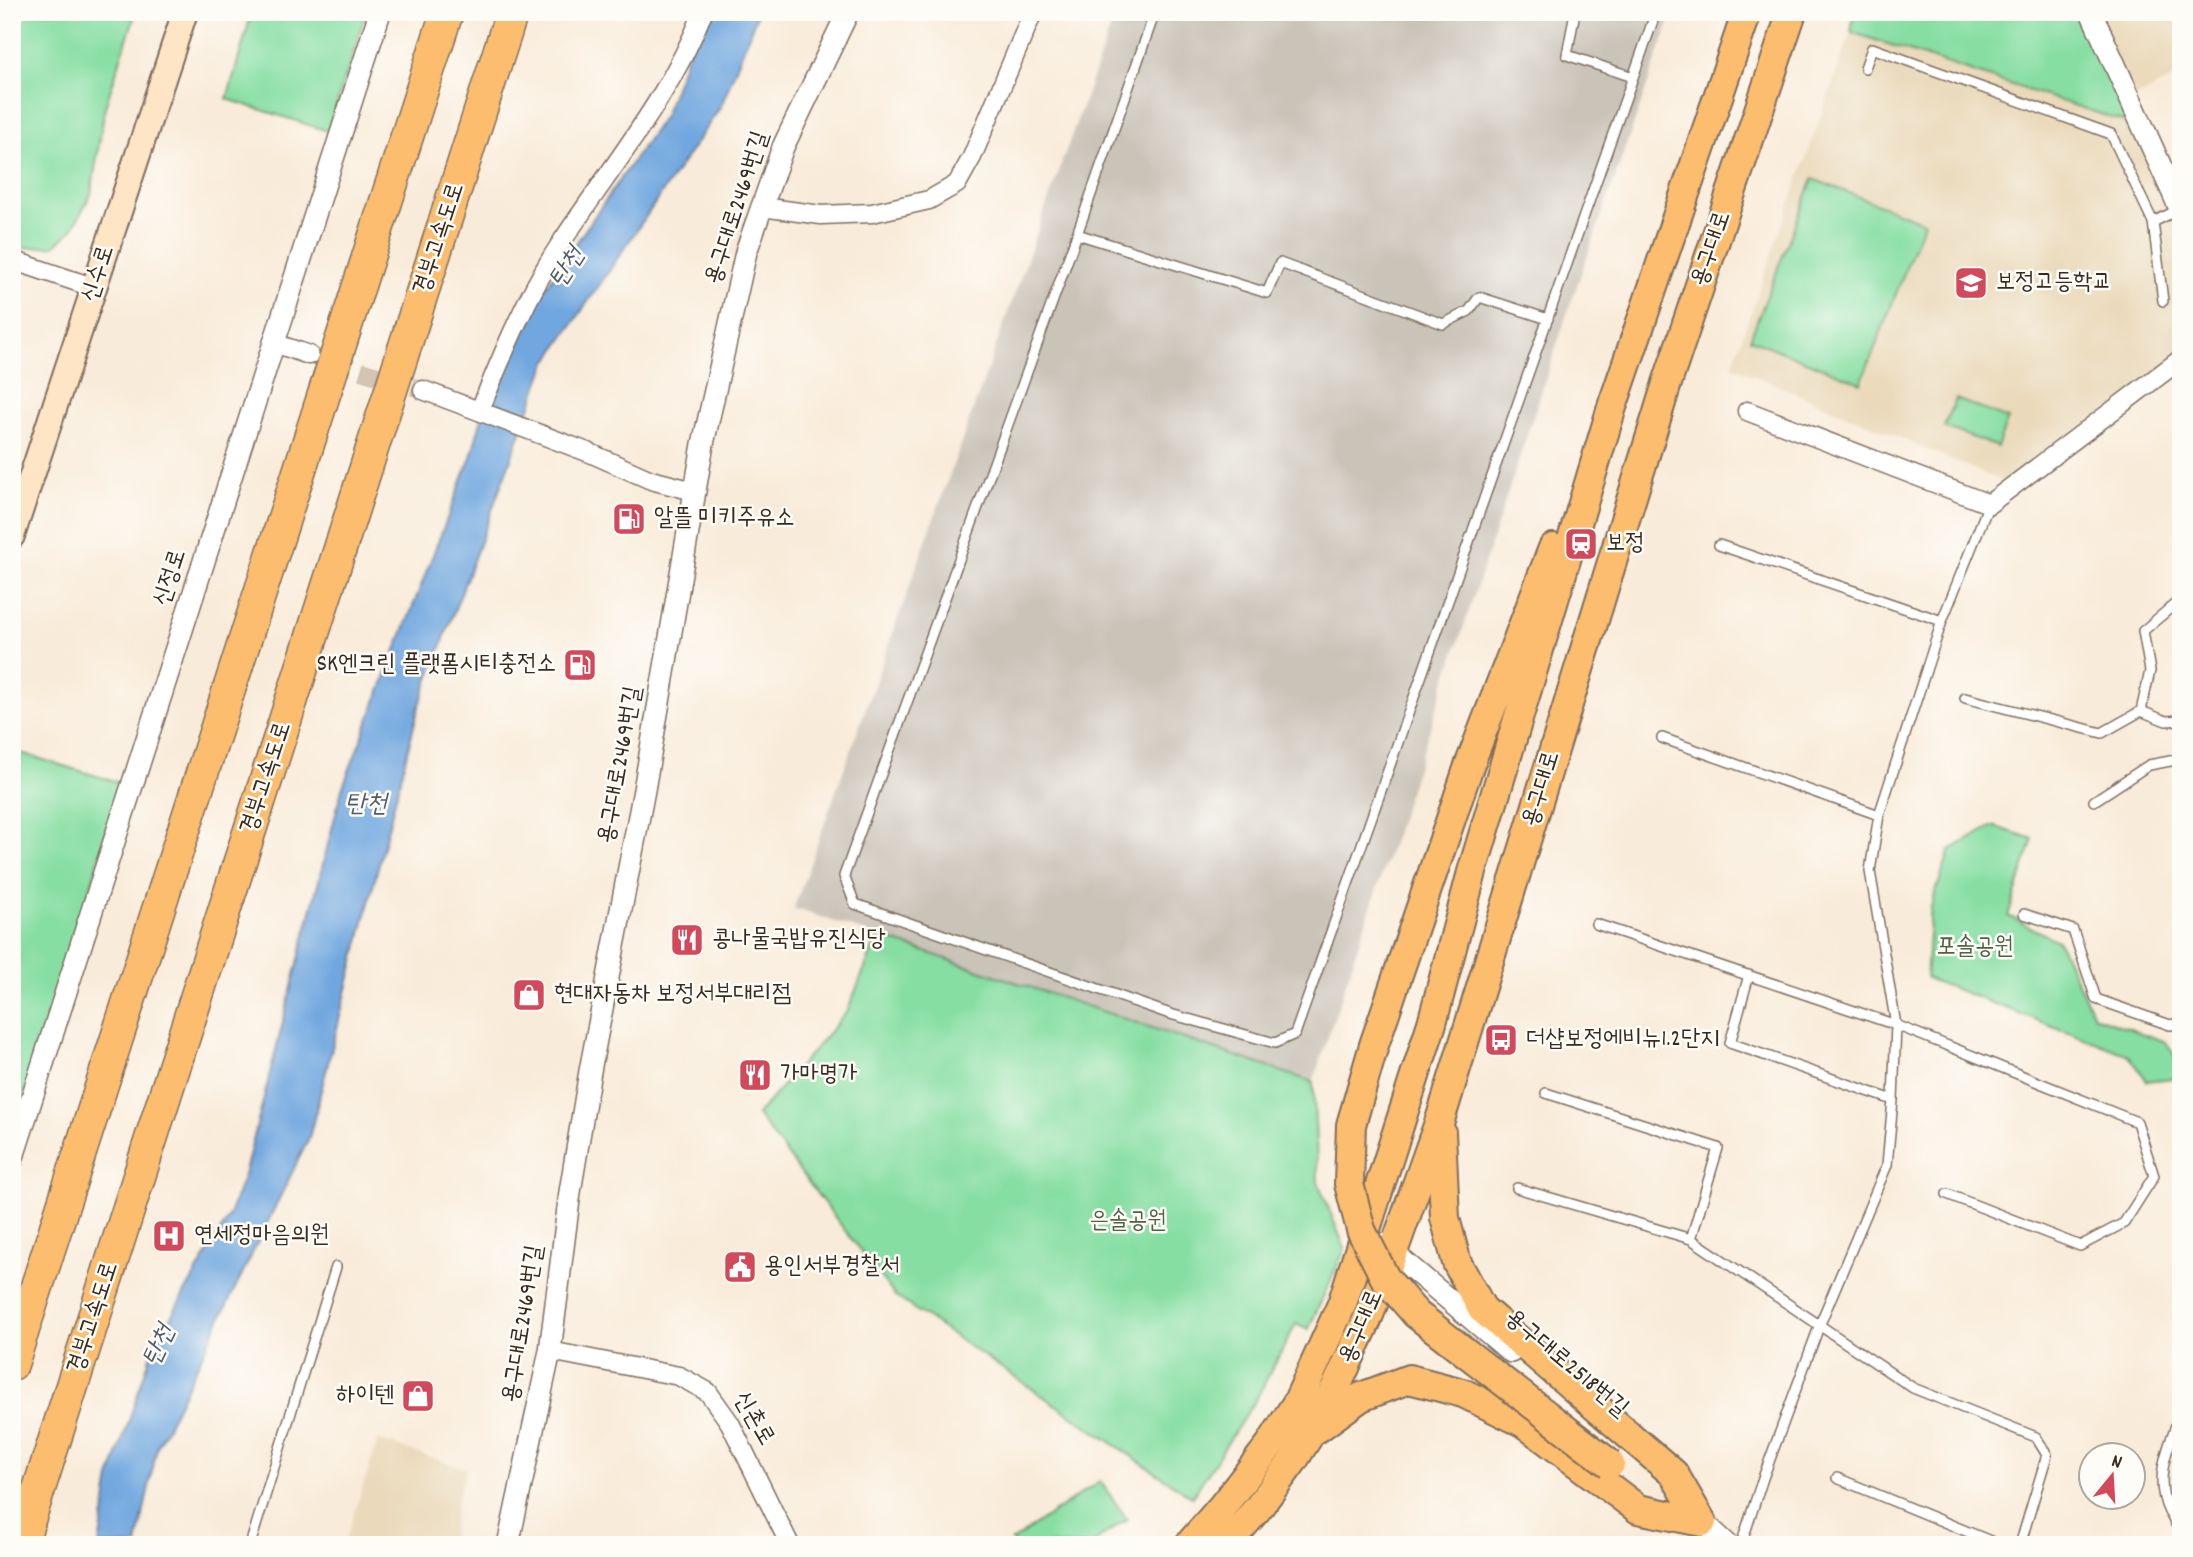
<svg xmlns="http://www.w3.org/2000/svg" width="2193" height="1557" font-family="Dekko,'Poor Story',sans-serif">
<style>
.built{fill:#ead9ba}
.industrial{fill:#cac3b8}
.green{fill:#86dea2;stroke:#608460;stroke-width:2}
.water{fill:#71a7df;stroke:#56687e;stroke-width:2}
.lines{fill:none;stroke-linecap:round;stroke-linejoin:round}
.minor-tunnel{stroke:#d3c4b4;stroke-width:18;stroke-dasharray:18 9;stroke-linecap:butt}
.service-casing{stroke:#7e6e5f;stroke-width:12}
.minor-casing{stroke:#7e6e5f;stroke-width:21}
.tertiary-casing{stroke:#7e6e5f;stroke-width:24}
.secondary-casing{stroke:#7e6e5f;stroke-width:28}
.primary-casing{stroke:#7e6e5f;stroke-width:32}
.motorway-casing{stroke:#7e6e5f;stroke-width:35}
.service{stroke:#fff;stroke-width:9}
.minor{stroke:#fff;stroke-width:18}
.tertiary{stroke:#fff;stroke-width:21}
.secondary{stroke:#fee5c5;stroke-width:24}
.primary{stroke:#fcbd6e;stroke-width:28}
.motorway{stroke:#fcbd6e;stroke-width:32}
.primary-bridge-casing{stroke:#7e6e5f;stroke-width:32;stroke-linecap:butt}
.primary-bridge{stroke:#fcbd6e;stroke-width:28}
.labels{text-anchor:middle;dominant-baseline:central;stroke-width:5;stroke-linejoin:round;paint-order:stroke}
.street-label{font-size:24px;fill:#3b2a1e;stroke:#fdfcf7}
.poi-label{font-size:24px;fill:#3b2a1e;stroke:#fdfcf7;text-anchor:start}
.park-label{font-size:24px;fill:#526046;stroke:#fdfcf7}
.water-label{font-size:26px;font-style:italic;fill:#515c6b;stroke:#fdfcf7}
</style>
<rect width="100%" height="100%" fill="#fdfcf7"/>
<filter id="ink" filterUnits="userSpaceOnUse"><feTurbulence type="fractalNoise" baseFrequency=".0143" numOctaves="2"/><feDisplacementMap in="SourceGraphic" scale="14" xChannelSelector="R" yChannelSelector="G"/><feConvolveMatrix kernelMatrix="1 2 1 2 8 2 1 2 1" color-interpolation-filters="sRGB"/></filter>
<filter id="wash" filterUnits="userSpaceOnUse"><feTurbulence type="fractalNoise" baseFrequency=".00686" numOctaves="4" result="noise"/><feDisplacementMap in="SourceGraphic" scale="28" xChannelSelector="R" yChannelSelector="G"/><feGaussianBlur stdDeviation="1.57" result="paint"/><feColorMatrix in="noise" values="0 0 0 0 0 0 0 0 0 0 0 0 0 0 0 0 0 1.4 0 .05"/><feComposite in="paint" operator="in"/></filter>
<g filter="url(#wash)">
<rect width="100%" height="100%" fill="#f9ebd9"/>
<path class="built" d="M2097 12H2181V74L2131 100Z
M1851 32 2143 128 2181 207V359L2013 486 1732 366Z
M378 1440 467 1469 457 1498 451 1545H344Z"/>
<path class="industrial" d="M1116 12H1673L1568 311 1313 1082 794 908Z"/>
<path class="green" d="M12 12H136L105 107 91 194 72 230 54 246 23 248 12 245Z
M252 12H366L328 131 227 99Z
M1854 12H2091L2143 128 1851 32Z
M1813 179 1924 222 1861 383 1750 339Z
M1956 399 2008 419 1997 447 1944 427Z
M14 751 120 783 92 882 12 1134V755Z
M1993 826 2033 839 2008 916 2058 941 2094 1016 2166 1042 2181 1066V1077L2147 1081 2129 1055 1926 978 1931 907 1950 850Z
M878 936 1313 1082 1318 1182 1345 1249 1308 1330 1296 1324 1256 1399 1192 1497 895 1296 757 1115 847 1012Z
M1100 1481 1127 1519 1090 1545H1015L1012 1541Z"/>
<path class="water" d="M703 12H758L721 106 547 362 419 706 309 1138 157 1447 137 1545H99L110 1478 153 1348 228 1218 245 1172 342 789 471 457 500 353 664 116Z"/>
</g>
<g filter="url(#ink)">
<g class="lines">
<path class="minor-tunnel" d="M309 355 423 390"/>
<defs>
<path id="service" d="M1155 12 1076 237 844 876 855 904 1170 1014 1275 1043 1295 1034 1656 12
M1575 12 1567 55 1633 77
M1865 68 1872 48 2111 134 2153 222
M1077 234 1267 293 1280 263 1443 324 1469 311 1479 297 1548 319
M2163 301 2153 222 2180 209
M1719 545 1942 621
M1965 698 2102 733 2141 711 2150 671 2143 631 2181 599
M2141 711 2166 721 2181 720
M1662 738 1879 815
M2094 801 2149 765 2181 759
M2024 914 2073 930 2096 999 2170 1025 2181 1023
M1596 924 1896 1025 2137 1122 2154 1176 2124 1223 2080 1246 1947 1194
M1749 975 1730 1043 1893 1100
M1546 1093 1718 1148 1691 1239 1913 1388 2036 1437 2047 1455 2020 1545
M1517 1188 1691 1239
M2181 1411C2170 1444 2152 1477 2169 1512 2173 1518 2175 1525 2181 1530
M1837 1478 2000 1545
M250 1545 336 1267
M1741 1545 1763 1478 1820 1324 1887 1165 1893 1100 1896 1025 1870 871 1879 815 1942 621 1989 504"/>
<path id="minor" d="M762 207 821 215 872 213 929 200 957 184 972 157 1033 12
M12 260 95 288
M274 343 309 355
M423 390 590 453 651 480 694 491
M480 410C503 353 527 294 561 243 611 167 670 97 703 12
M1747 411 1989 504 2181 359
M550 1351 679 1376 708 1392 730 1423 790 1545"/>
<path id="tertiary" d="M2091 12 2181 211
M12 1160 380 12
M1383 1244 1511 1352
M1692 1512 1728 1545
M508 1545 550 1351 570 1192 590 1071 644 790 703 444 746 252 783 147 848 12"/>
<path id="secondary" d="M12 536 185 12"/>
<path id="primary" d="M1469 766 1553 548
M1441 1132 1445 1218 1457 1263 1482 1309 1674 1474 1702 1522
M1318 1428 1361 1397 1409 1379 1463 1393 1524 1423 1638 1509 1702 1522
M1189 1545 1221 1508 1270 1445 1298 1401 1342 1304 1432 1023 1472 872 1612 407 1747 12
M1226 1545 1258 1508 1293 1461 1310 1434 1337 1385 1367 1320 1393 1252 1441 1117 1668 380 1792 12"/>
<path id="motorway" d="M12 1364 447 12
M21 1545 512 12"/>
</defs>
<use href="#service" class="service-casing"/>
<use href="#minor" class="minor-casing"/>
<use href="#tertiary" class="tertiary-casing"/>
<use href="#secondary" class="secondary-casing"/>
<use href="#primary" class="primary-casing"/>
<use href="#motorway" class="motorway-casing"/>
<use href="#service" class="service"/>
<use href="#minor" class="minor"/>
<use href="#tertiary" class="tertiary"/>
<use href="#secondary" class="secondary"/>
<use href="#primary" class="primary"/>
<use href="#motorway" class="motorway"/>
<defs>
<path id="primary-bridge" d="M1469 766 1374 1045 1351 1125 1349 1184 1361 1230 1385 1278 1416 1314 1610 1464"/>
</defs>
<use href="#primary-bridge" class="primary-bridge-casing"/>
<use href="#primary-bridge" class="primary-bridge"/>
</g>
</g>
<defs>
<symbol id="school-square" viewBox="-11 -11 22 22"><rect x="-9" y="-9" width="18" height="18" rx="4" fill="#d1495b" stroke="#fdfcf7"/><path d="M0-5L7-2L0 1L-7-2ZM-4 1L0 2.5L4 1V4Q0 6-4 4Z" fill="#fff"/></symbol>
<symbol id="fuel-square" viewBox="-11 -11 22 22"><rect x="-9" y="-9" width="18" height="18" rx="4" fill="#d1495b" stroke="#fdfcf7"/><path d="M-5.5-6h7V0h2V4h1.3V-2.5L3-4.5l.8-.8L6-3V5H2.5V1h-1V6h-7ZM-4.2-4.7v3.2H.2V-4.7Z" fill="#fff"/></symbol>
<symbol id="station-square" viewBox="-11 -11 22 22"><rect x="-9" y="-9" width="18" height="18" rx="4" fill="#d1495b" stroke="#fdfcf7"/><path d="M-3-6H3Q5-6 5-4V2Q5 4 3 4L4.5 6H3L1.5 4h-3L-3 6H-4.5L-3 4Q-5 4-5 2V-4Q-5-6-3-6ZM-3.5-4v3h7v-3ZM-3.5 1v1.5H-2V1ZM2 1v1.5H3.5V1Z" fill="#fff"/></symbol>
<symbol id="restaurant-square" viewBox="-11 -11 22 22"><rect x="-9" y="-9" width="18" height="18" rx="4" fill="#d1495b" stroke="#fdfcf7"/><path d="M-5-6h1v4h1v-4h1v4h1v-4h1v5L-1.5 .5V6h-2V.5L-5-1ZM5-6V6H3V1.5H1.5Q1.5-4 5-6Z" fill="#fff"/></symbol>
<symbol id="shop-square" viewBox="-11 -11 22 22"><rect x="-9" y="-9" width="18" height="18" rx="4" fill="#d1495b" stroke="#fdfcf7"/><path d="M-5-2.5h2.3a2.7 3.5 0 0 1 5.4 0H5L5.5 6h-11ZM-1.5-2.5h3a1.5 2.3 0 0 0-3 0Z" fill="#fff"/></symbol>
<symbol id="bus-square" viewBox="-11 -11 22 22"><rect x="-9" y="-9" width="18" height="18" rx="4" fill="#d1495b" stroke="#fdfcf7"/><path d="M-5-6H5V4H4V6H2V4H-2V6H-4V4H-5ZM-3.5-4V0h7V-4ZM-3.5 1.2v1.5H-2V1.2ZM2 1.2v1.5H3.5V1.2Z" fill="#fff"/></symbol>
<symbol id="hospital-square" viewBox="-11 -11 22 22"><rect x="-9" y="-9" width="18" height="18" rx="4" fill="#d1495b" stroke="#fdfcf7"/><path d="M-5-5h3v3.5h4V-5h3V5h-3V1.5h-4V5h-3Z" fill="#fff"/></symbol>
<symbol id="civic-square" viewBox="-11 -11 22 22"><rect x="-9" y="-9" width="18" height="18" rx="4" fill="#d1495b" stroke="#fdfcf7"/><path d="M-.6-6.5H3V-4.5H.6V-3L4-1V1h2V6H-6V1h2V-1L-.6-3ZM-1.2 2.5V6h2.4V2.5Z" fill="#fff"/></symbol>
</defs>
<g fill-rule="evenodd">
<use href="#school-square" x="1952" y="264" width="38" height="38"/>
<use href="#fuel-square" x="610" y="500" width="38" height="38"/>
<use href="#station-square" x="1562" y="525" width="38" height="38"/>
<use href="#fuel-square" x="561" y="646" width="38" height="38"/>
<use href="#restaurant-square" x="668" y="921" width="38" height="38"/>
<use href="#shop-square" x="510" y="976" width="38" height="38"/>
<use href="#bus-square" x="1482" y="1021" width="38" height="38"/>
<use href="#restaurant-square" x="736" y="1056" width="38" height="38"/>
<use href="#hospital-square" x="150" y="1217" width="38" height="38"/>
<use href="#civic-square" x="721" y="1248" width="38" height="38"/>
<use href="#shop-square" x="399" y="1377" width="38" height="38"/>
</g>
<g class="labels">
<g class="street-label">
<text transform="translate(738 208) rotate(-72)">용구대로2469번길</text>
<text transform="translate(440 239) rotate(-72)">경부고속도로</text>
<text transform="translate(1712 249) rotate(-71)">용구대로</text>
<text transform="translate(99 274) rotate(-72)">신수로</text>
<text transform="translate(171 578) rotate(-72)">신정로</text>
<text transform="translate(621 765) rotate(-80)">용구대로2469번길</text>
<text transform="translate(267 778) rotate(-72)">경부고속도로</text>
<text transform="translate(1542 789) rotate(-73)">용구대로</text>
<text transform="translate(94 1318) rotate(-72)">경부고속도로</text>
<text transform="translate(524 1324) rotate(-81)">용구대로2469번길</text>
<text transform="translate(1362 1327) rotate(-67)">용구대로</text>
<text transform="translate(1566 1364) rotate(40)">용구대로2518번길</text>
<text transform="translate(753 1419) rotate(60)">신촌로</text>
</g>
<g class="poi-label">
<text x="1996" y="283">보정고등학교</text>
<text x="654" y="519">알뜰 미키주유소</text>
<text x="1606" y="544">보정</text>
<text x="556" y="665" text-anchor="end">SK엔크린 플랫폼시티충전소</text>
<text x="712" y="940">콩나물국밥유진식당</text>
<text x="554" y="995">현대자동차 보정서부대리점</text>
<text x="1526" y="1040">더샵보정에비뉴1.2단지</text>
<text x="780" y="1075">가마명가</text>
<text x="194" y="1236">연세정마음의원</text>
<text x="764" y="1267">용인서부경찰서</text>
<text x="394" y="1396" text-anchor="end">하이텐</text>
</g>
<g class="park-label">
<text x="1975" y="948">포솔공원</text>
<text x="1128" y="1222">은솔공원</text>
</g>
<g class="water-label">
<text transform="translate(568 268) rotate(-57)">탄천</text>
<text x="366" y="805">탄천</text>
<text transform="translate(160 1346) rotate(-65)">탄천</text>
</g>
</g>
<rect width="2193" height="1557" fill="none" stroke="#fdfcf7" stroke-width="42"/>
<g transform="translate(2112 1476) rotate(18)"><circle r="33" fill="#fdfcf7" stroke="#afa8a0" stroke-width="2"/>
<path d="M0-5L12 26L0 18L-12 26Z" fill="#d1495b"/>
<text y="-10" font-size="19" font-weight="bold" text-anchor="middle" fill="#3b2a1e">N</text>
</g>
</svg>
